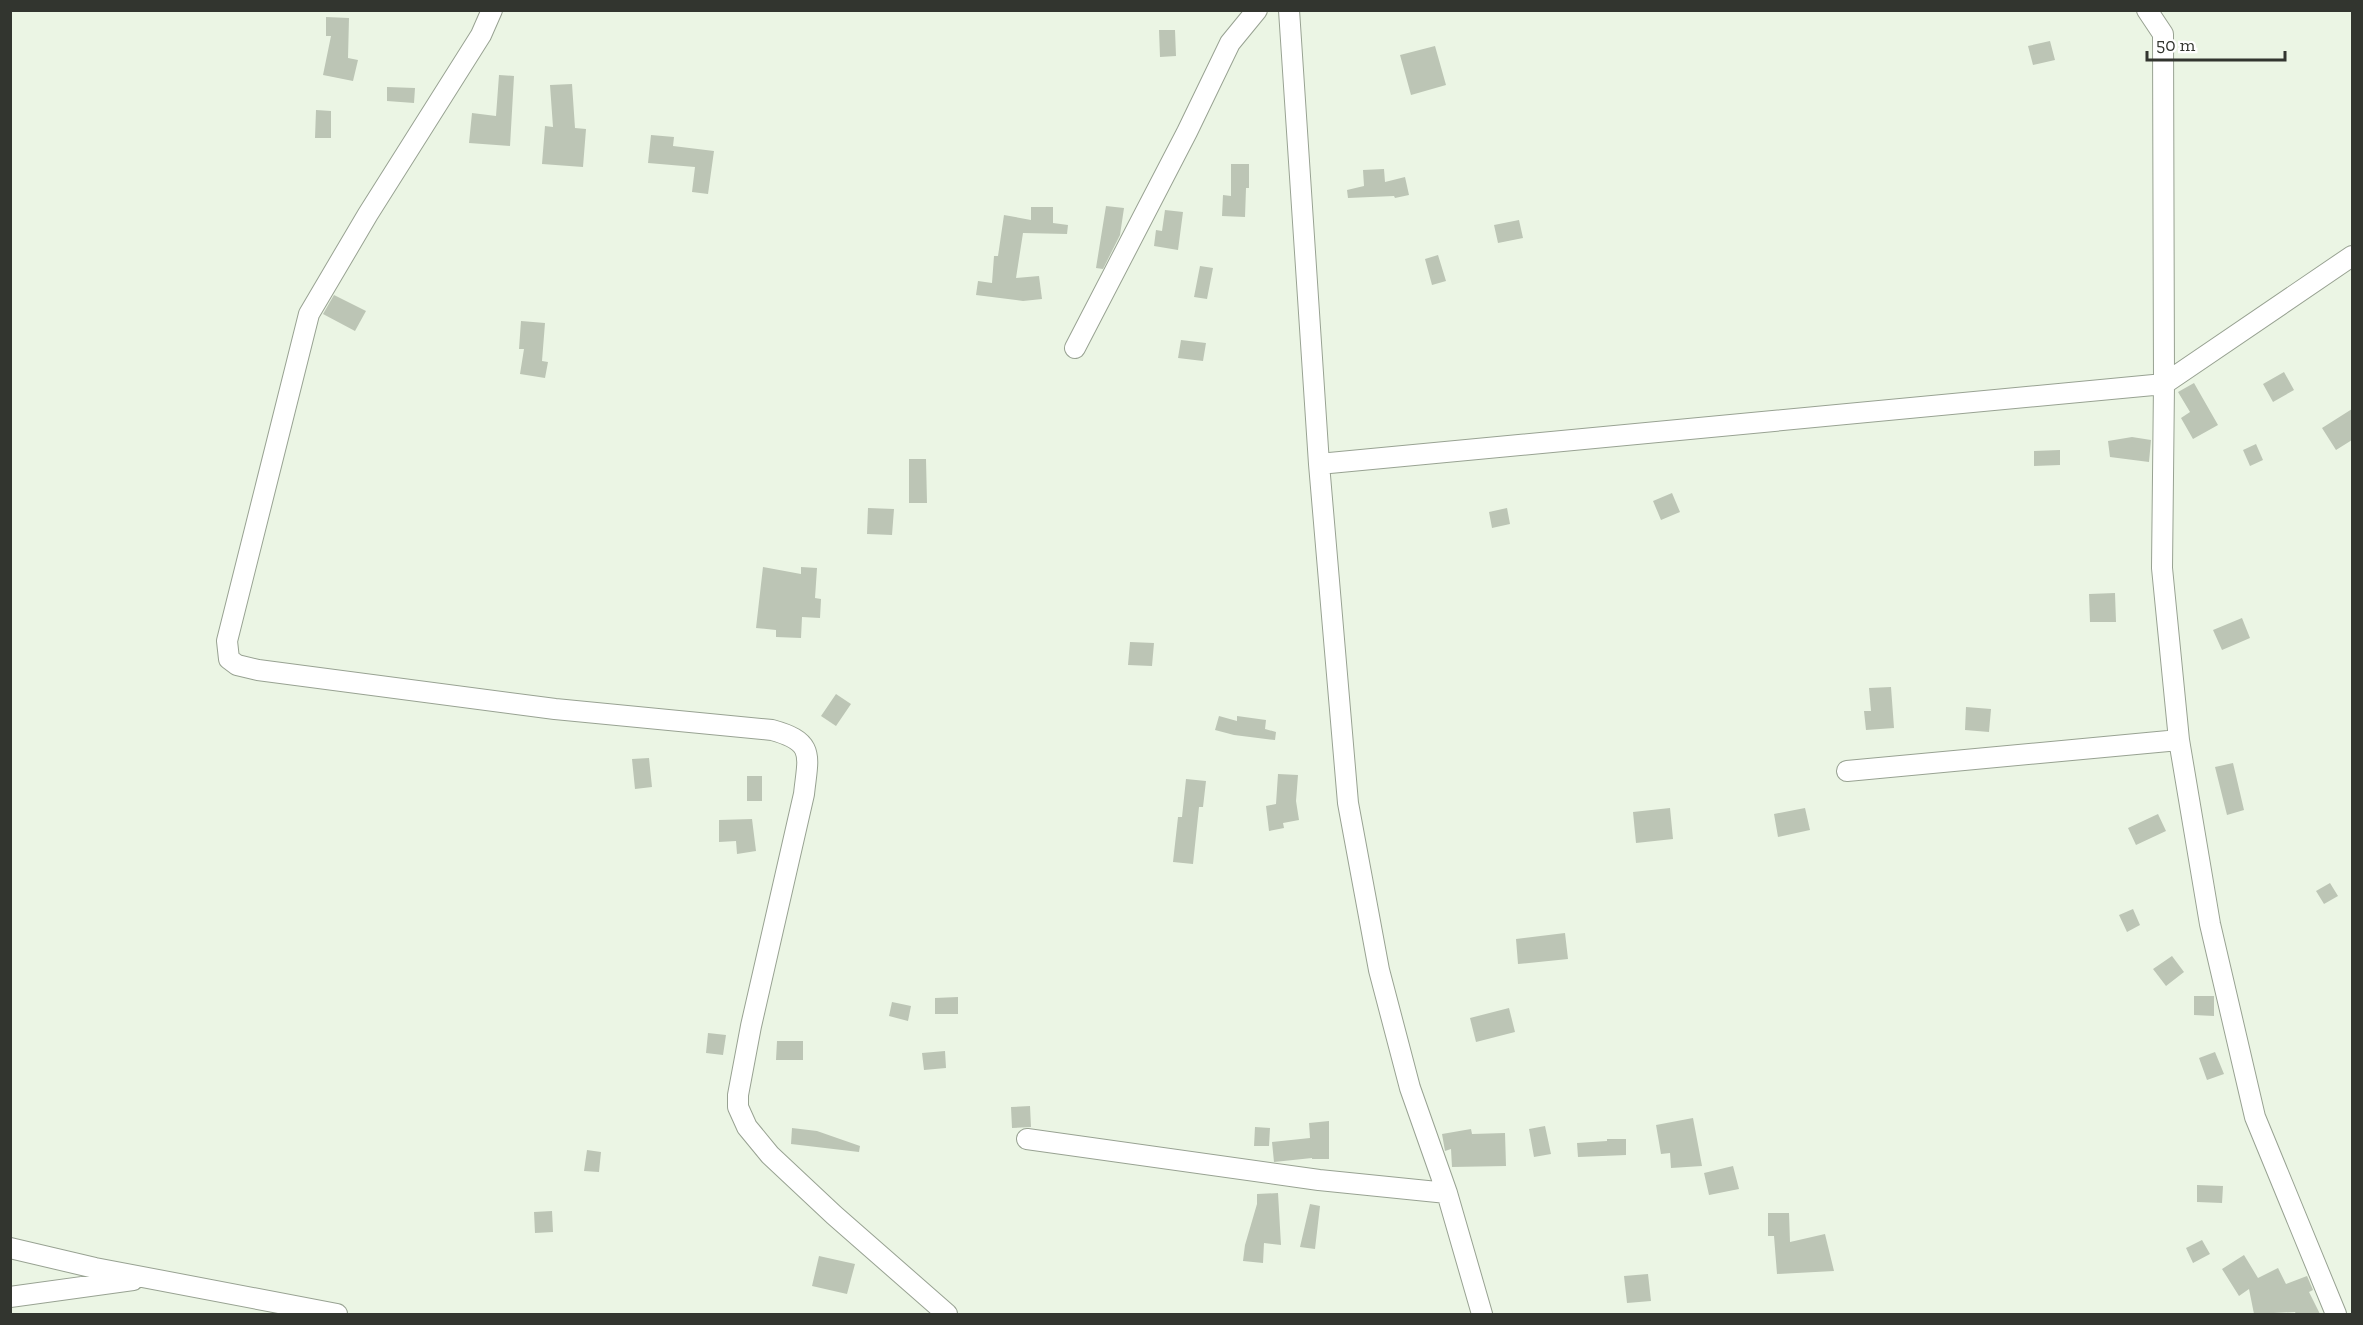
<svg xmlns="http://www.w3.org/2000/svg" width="2363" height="1325" font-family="'Zilla Slab',serif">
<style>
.building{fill:#bcc5b5}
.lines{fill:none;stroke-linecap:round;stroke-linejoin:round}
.minor-casing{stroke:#98a292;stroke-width:22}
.minor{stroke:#fff;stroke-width:20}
</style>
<rect width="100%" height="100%" fill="#ebf5e4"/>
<path class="building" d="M326 17 349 18 348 58 358 60 353 81 323 75 331 36H326Z
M1159 30H1175L1176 56 1160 57Z
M2050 41 2055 60 2033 65 2028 46Z
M1435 46 1446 85 1411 95 1400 55Z
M499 75 514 76 510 146 469 143 472 113 496 116Z
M572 84 575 128 586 129 583 167 542 164 545 126 553 127 550 85Z
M387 87 415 88 414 103 387 101Z
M316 110 331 111V138H315Z
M651 135 674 137 673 146 714 151 708 194 692 192 695 167 648 163Z
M1231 164H1249V188H1246L1245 217 1222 216 1223 195 1231 196Z
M1384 169 1385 182 1405 177 1409 195 1395 198 1394 196 1348 198 1347 190 1364 186 1363 170Z
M1106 206 1124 208 1120 235 1103 269 1096 268Z
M1031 207H1053V223L1068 225 1067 234 1023 233 1016 278 1039 276 1042 299 1023 301 976 295 978 281 992 283 994 256H998L1004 215 1031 220Z
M1165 210 1183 212 1178 250 1154 246 1156 230 1162 231Z
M1519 220 1523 238 1498 243 1494 225Z
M1438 255 1446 281 1432 285 1425 259Z
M1200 266 1213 268 1207 299 1194 297Z
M334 295 366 311 355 331 323 314Z
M521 321 545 323 542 361 548 362 545 378 520 374 524 349H519Z
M1181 340 1206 343 1203 361 1178 358Z
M2284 372 2294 390 2273 402 2263 384Z
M2194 383 2218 425 2193 439 2181 418 2190 412 2178 392Z
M2352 409V440L2336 450 2322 428Z
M2132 437 2151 440 2149 462 2110 457 2108 441Z
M2256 444 2263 460 2250 466 2243 450Z
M2060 450V465L2034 466V451Z
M909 459H926L927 503H909Z
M1672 493 1680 512 1661 520 1653 501Z
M868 508 894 509 892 535 867 534Z
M1507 508 1510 524 1492 528 1489 512Z
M763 567 801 574V567L817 568 815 598 821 599 820 618 802 617 801 638 776 637V630L756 628Z
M2115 593 2116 622H2090L2089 594Z
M2242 618 2250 638 2222 650 2213 630Z
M1130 642 1154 643 1152 666 1128 665Z
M1891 687 1894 728 1866 730 1864 711H1871L1869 688Z
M836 694 851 704 836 726 821 716Z
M1966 707 1991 709 1989 732 1965 730Z
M1219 716 1237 721V716L1266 720 1265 729 1276 732 1275 740 1234 735 1215 730Z
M649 758 652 787 635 789 632 759Z
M2233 763 2244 810 2227 815 2215 767Z
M1278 774 1298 775 1296 801 1299 820 1283 823 1284 828 1269 831 1266 806 1276 804Z
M747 776H762V801H747Z
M1186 779 1206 781 1203 807H1199L1193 864 1173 862 1178 817H1182Z
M1670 808 1673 839 1636 843 1633 812Z
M1805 808 1810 830 1778 837 1774 814Z
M2158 814 2166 831 2136 845 2128 828Z
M752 819 756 851 737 854 736 841 719 842V820Z
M2330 883 2338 896 2324 904 2316 891Z
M2133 909 2140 925 2127 932 2119 915Z
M1565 933 1568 959 1518 964 1516 939Z
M2172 956 2184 972 2166 986 2153 969Z
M2194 996H2214V1016L2194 1015Z
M958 997V1014H935V998Z
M892 1002 911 1006 908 1021 889 1016Z
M1509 1008 1515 1032 1476 1042 1470 1018Z
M708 1033 726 1035 723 1055 706 1053Z
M777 1041H803V1060H776Z
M945 1051 946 1068 924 1070 922 1053Z
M2215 1052 2224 1074 2207 1080 2199 1058Z
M1030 1106 1031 1127 1012 1128 1011 1107Z
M1693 1118 1702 1166 1671 1168 1670 1153 1661 1154 1656 1125Z
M1329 1121V1159H1312V1158L1274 1162 1272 1142 1310 1138 1309 1123Z
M1545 1126 1551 1154 1534 1157 1529 1129Z
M1255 1127 1270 1128 1269 1146H1254Z
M792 1128 817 1131 860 1146 859 1152 791 1144Z
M1471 1129 1472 1134 1505 1133 1506 1166 1452 1167 1451 1149 1445 1151 1442 1134Z
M1607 1139H1626V1155L1578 1157 1577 1143 1607 1141Z
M587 1150 601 1152 599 1172 584 1171Z
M1733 1166 1739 1189 1709 1195 1704 1173Z
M2197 1185 2223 1186 2222 1203 2197 1202Z
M1278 1193 1281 1245 1264 1243 1263 1263 1243 1261 1245 1245 1257 1204V1194Z
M1310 1204 1320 1206 1315 1249 1300 1247Z
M552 1211 553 1232 535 1233 534 1212Z
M1768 1213H1789L1790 1242 1825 1234 1834 1271 1777 1274 1774 1236H1768Z
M2202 1240 2210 1254 2193 1263 2186 1248Z
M2244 1255 2258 1278 2278 1268 2286 1284 2307 1276 2313 1290 2309 1292 2320 1314H2296L2295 1312 2254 1314 2249 1289 2239 1296 2222 1269Z
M819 1256 855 1264 847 1294 812 1286Z
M1648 1274 1651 1301 1627 1303 1624 1276Z"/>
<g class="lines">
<defs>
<path id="minor" d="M492 10 481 35 368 214 309 314 227 641 229 659 237 665 258 670 555 709 772 730C816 742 808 756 804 794L751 1026 738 1095V1107L747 1127 770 1155 834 1215 947 1314
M1289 10 1319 464 1348 803 1379 970 1410 1088 1447 1193 1482 1314
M2147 10 2163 34 2164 384 2162 568 2179 740 2210 924 2255 1117 2336 1314
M1075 348 1187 132 1230 43 1257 10
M1319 464 2164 384 2352 256
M1847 771 2179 740
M1027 1139 1319 1180 1447 1193
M10 1248 95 1268 337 1314
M10 1297 133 1280"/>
</defs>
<use href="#minor" class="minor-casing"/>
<use href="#minor" class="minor"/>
</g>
<rect width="2363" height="1325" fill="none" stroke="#32352f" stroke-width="24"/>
<path d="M2147 51v9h138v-9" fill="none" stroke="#32352f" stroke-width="3"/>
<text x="2156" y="51" font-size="18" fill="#32352f" stroke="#ffffff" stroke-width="4.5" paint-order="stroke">50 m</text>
</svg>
